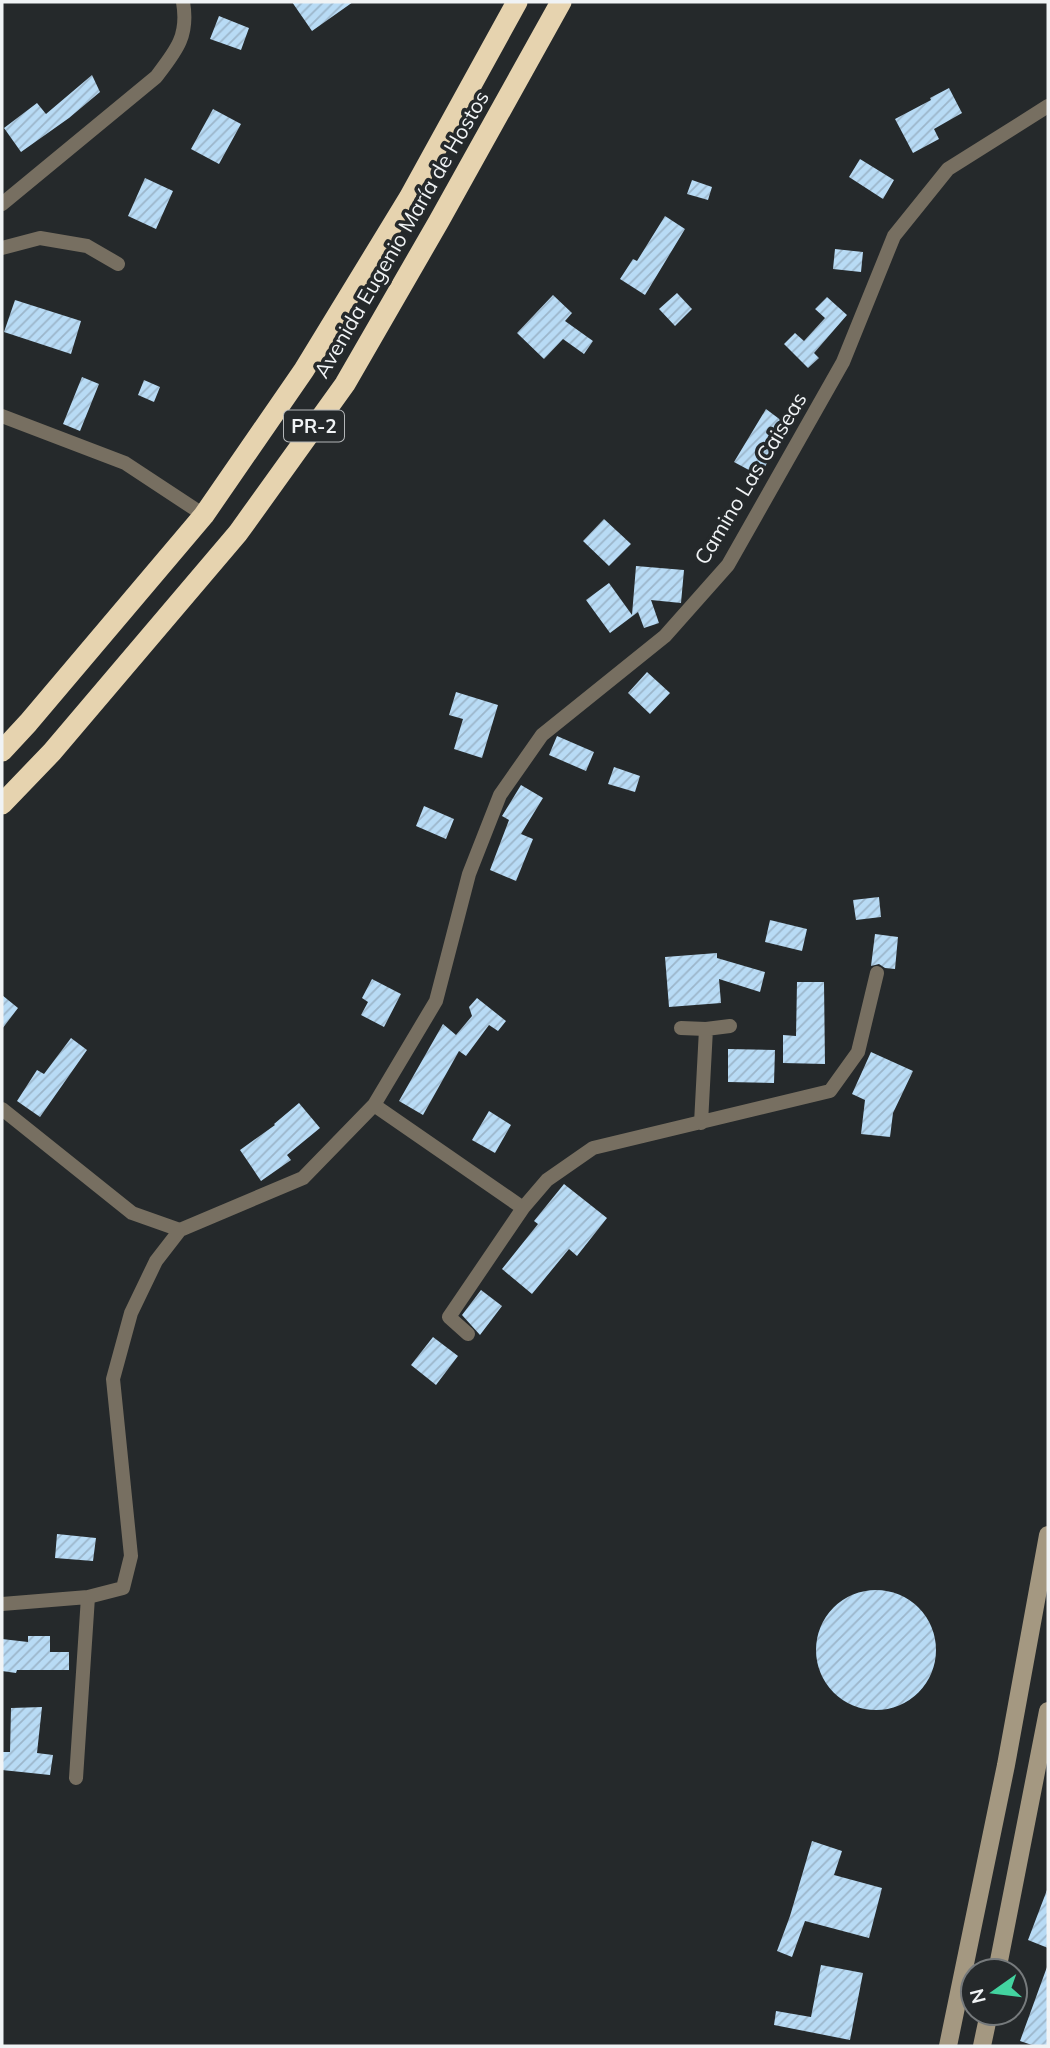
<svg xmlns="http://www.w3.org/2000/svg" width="1050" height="2048" font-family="Mulish,sans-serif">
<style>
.building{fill:url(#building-hatch)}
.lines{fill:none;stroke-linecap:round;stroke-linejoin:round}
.street{stroke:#776f61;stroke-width:14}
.secondary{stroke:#a49881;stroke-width:18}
.highway{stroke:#e6d3af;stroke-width:21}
.labels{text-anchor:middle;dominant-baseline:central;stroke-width:7;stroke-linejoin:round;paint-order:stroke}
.shield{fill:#25292b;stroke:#b3b6b8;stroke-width:2}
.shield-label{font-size:19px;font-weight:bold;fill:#f0f3f5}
.street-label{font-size:21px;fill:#f0f3f5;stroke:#25292b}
</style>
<defs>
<pattern id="building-hatch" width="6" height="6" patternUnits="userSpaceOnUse" patternTransform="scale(1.75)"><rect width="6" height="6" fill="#b8dbf5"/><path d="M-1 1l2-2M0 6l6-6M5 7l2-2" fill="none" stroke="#9cb6ca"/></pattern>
</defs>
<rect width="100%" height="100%" fill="#25292b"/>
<path class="building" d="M292 2H353L312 31Z
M219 16 249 28 241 50 210 39Z
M92 75 100 92 69 118 21 152 4 128 37 103 46 114Z
M949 88 962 113 934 129 939 139 913 153 895 119 931 100 930 98Z
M213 109 241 124 219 164 191 149Z
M860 159 894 180 883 199 849 177Z
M145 178 173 191 156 229 128 216Z
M692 180 712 187 708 200 687 194Z
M665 216 685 229 645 295 620 279 633 259 637 261Z
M835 249 863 252 861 272 833 269Z
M677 293 692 309 675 326 659 309Z
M553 295 572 313 565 321 593 341 584 354 563 339 544 359 517 333Z
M827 297 847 315 814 353 819 358 808 368 784 344 795 333 804 341 825 318 815 309Z
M15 300 81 321 71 354 4 332Z
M82 377 99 384 80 431 63 424Z
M144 380 160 387 154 402 138 395Z
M766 409 782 421 766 446 774 450 760 476 734 462Z
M604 519 631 544 609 566 583 541Z
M636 566 684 570 681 603 651 600 659 623 644 628 638 612 610 633 586 600 609 583 632 615Z
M647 672 670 693 650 714 628 693Z
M456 692 498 705 482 758 454 749 463 719 449 715Z
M557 736 594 752 586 771 549 755Z
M614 767 640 776 635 792 608 784Z
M521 785 543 798 521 834 533 839 516 881 490 870 509 820 502 816Z
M424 806 454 819 446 839 416 826Z
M879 897 881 917 856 920 853 900Z
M770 920 807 929 802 951 765 942Z
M875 934 898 937 895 969 885 968 879 964 871 966Z
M717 953V958L765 972 760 992 719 979 721 1003 669 1007 665 957Z
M372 979 401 994 384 1027 361 1015 368 1002 362 998Z
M797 982H824L825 1064 783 1063V1035L796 1036Z
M2 995 18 1008 2 1029Z
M477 998 506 1021 498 1031 489 1025 466 1056 459 1051 423 1115 399 1101 443 1024 456 1035 472 1016 469 1007Z
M71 1038 87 1050 40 1117 17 1101 37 1070 44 1074Z
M728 1049 775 1050 774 1083 728 1082Z
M871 1052 913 1071 893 1113 890 1137 861 1134 865 1100 852 1094Z
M299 1103 320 1128 287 1155 291 1160 261 1181 240 1150 275 1125 274 1124Z
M489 1111 511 1125 495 1153 472 1140Z
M564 1184 607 1218 577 1256 569 1249 532 1294 502 1269 538 1224 534 1221Z
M481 1290 502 1306 480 1335 462 1315Z
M433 1337 458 1356 436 1385 411 1365Z
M57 1534 96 1538 93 1561 55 1558Z
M816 1650a60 60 0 1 1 120 0a60 60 0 1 1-120 0Z
M28 1636H50V1652H69V1670H17L16 1673 2 1671V1639L28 1642Z
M42 1707 37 1753 53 1755 50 1775 2 1770V1752H10L11 1708Z
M812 1841 842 1851 834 1875 882 1888 869 1938 805 1921 792 1957 777 1951 790 1916Z
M1047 1890 1048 1891V1948L1028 1940Z
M821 1965 863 1973 850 2040 774 2025 776 2011 811 2017Z
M1047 1967 1048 1968V2046H1035L1020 2041Z"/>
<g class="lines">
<path class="street" d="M2 204 156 77C176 51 189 36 183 2
M2 248 40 238 87 246 118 264
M2 416 125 463 204 515
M681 1028 706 1029 730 1026
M374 1105 523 1208
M2 1109 132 1213 180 1230 303 1178 374 1105 436 1001 469 874 500 795 542 735 665 636 728 565 843 362 894 236 948 169 1048 106
M701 1123 706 1029
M468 1334 449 1317 523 1208 547 1180 593 1148 830 1091 858 1052 877 973
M2 1604 88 1597 123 1588 131 1556 113 1379 131 1313 156 1261 180 1230
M76 1778 88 1597"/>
<path class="secondary" d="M997 1971 1048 1711
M948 2046 1006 1765 1048 1535
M982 2046 989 2013"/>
<path class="highway" d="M2 751 28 723 204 515 304 370 409 198 517 2
M2 804 52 752 238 533 345 384 439 221 561 2"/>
</g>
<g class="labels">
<rect class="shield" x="284" y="410.5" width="60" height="31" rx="5"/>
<g class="shield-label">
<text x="314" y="426">PR-2</text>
</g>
<g class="street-label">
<text transform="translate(401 234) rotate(-60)">Avenida Eugenio María de Hostos</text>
<text transform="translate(750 478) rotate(-59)">Camino Las Caiseas</text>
</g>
</g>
<rect width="1050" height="2048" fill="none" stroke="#f0f3f5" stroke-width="7"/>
<g transform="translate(994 1992) rotate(256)"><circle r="33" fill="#25292b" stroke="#767a7c" stroke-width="2"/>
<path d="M0-5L12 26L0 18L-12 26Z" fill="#43d4a0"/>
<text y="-10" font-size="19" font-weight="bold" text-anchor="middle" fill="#f0f3f5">N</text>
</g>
</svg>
